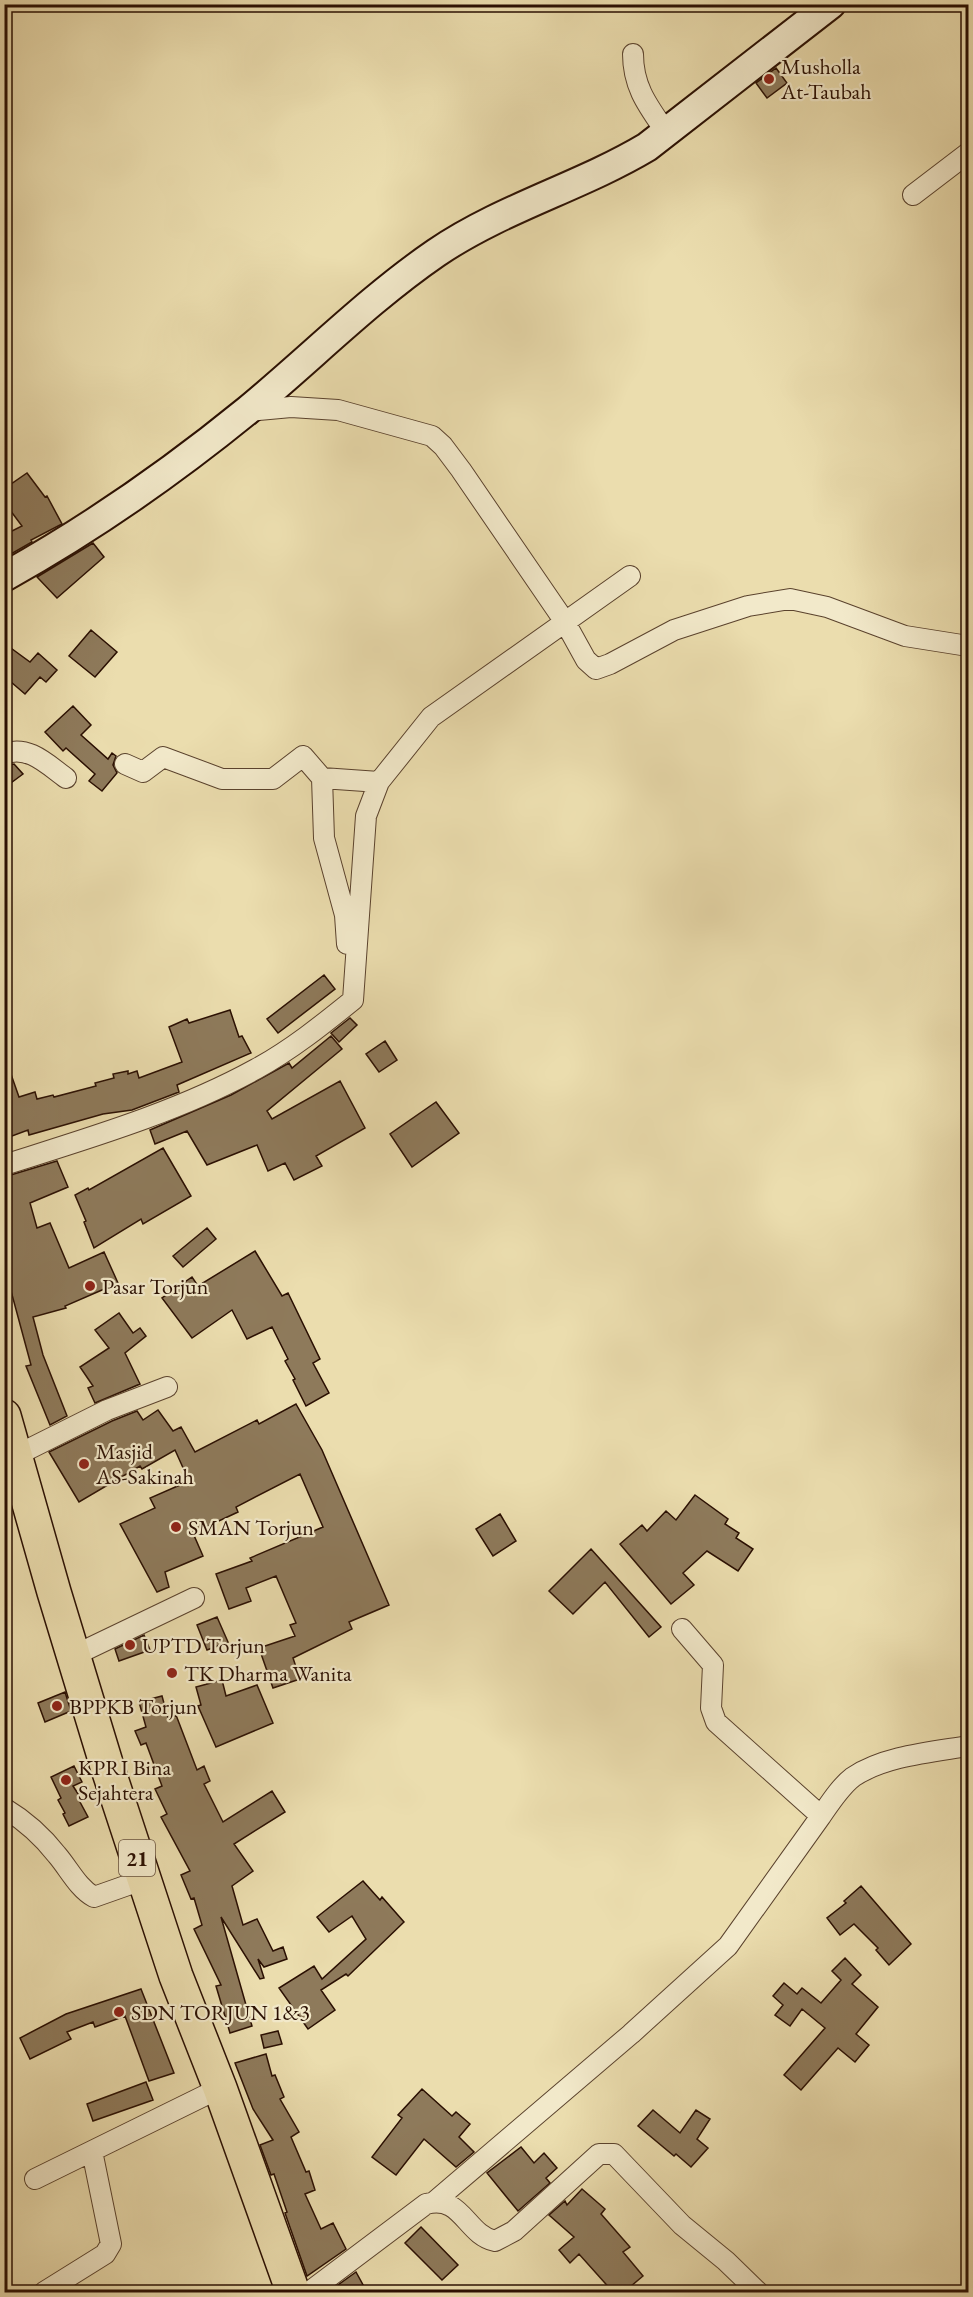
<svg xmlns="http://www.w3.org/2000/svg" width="973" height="2297" font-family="'EB Garamond',serif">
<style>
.building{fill:#8e7a5b;stroke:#2a0f02;stroke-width:1.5}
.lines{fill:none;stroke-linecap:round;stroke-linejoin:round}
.street-casing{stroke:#5a422d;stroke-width:22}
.secondary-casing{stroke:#2a0f02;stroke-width:32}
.highway-casing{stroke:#2a0f02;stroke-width:36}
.street{stroke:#f2e9ca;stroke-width:20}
.secondary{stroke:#f2e9ca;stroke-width:28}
.highway{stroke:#ebddae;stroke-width:33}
.poi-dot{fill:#8f2418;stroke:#f2e9ca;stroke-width:2}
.labels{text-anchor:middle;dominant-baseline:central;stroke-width:4.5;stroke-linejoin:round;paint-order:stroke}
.shield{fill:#f2e9ca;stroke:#66503e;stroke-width:1.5}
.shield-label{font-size:21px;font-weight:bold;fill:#2a0f02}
.poi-label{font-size:22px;fill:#2a0f02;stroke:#f2e9ca;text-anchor:start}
</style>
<rect width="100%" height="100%" fill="#ebddae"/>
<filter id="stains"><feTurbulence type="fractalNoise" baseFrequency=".00333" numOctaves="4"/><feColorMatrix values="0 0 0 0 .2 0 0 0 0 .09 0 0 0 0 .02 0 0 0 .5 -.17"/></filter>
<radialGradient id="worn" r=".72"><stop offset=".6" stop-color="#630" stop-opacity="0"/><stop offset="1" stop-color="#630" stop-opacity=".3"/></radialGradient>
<path class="building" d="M776 68 787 83 767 98 756 83Z
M27 473 45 497 47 496 62 524 31 540 32 542 4 558V535L22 526 4 502V489Z
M93 543 104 557 57 598 37 577Z
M91 630 117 652 95 677 69 656Z
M4 643 30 662 38 653 57 670 46 682 40 677 25 694 4 676Z
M73 706 91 725 81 735 108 759 112 753 116 756 113 765 117 773 102 791 89 781 95 774 66 748 63 751 45 732Z
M14 764 23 774 4 788V766Z
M324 975 335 989 278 1033 267 1019Z
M230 1010 239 1037 242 1036 251 1053 177 1085 179 1092 132 1110 103 1114 29 1135 28 1130 4 1139V1061L6 1060 19 1097 35 1092 37 1099 53 1095 54 1097 96 1086 95 1083 114 1078 113 1074 128 1071V1074L137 1071 139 1078 182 1062 169 1027 187 1019 189 1023Z
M350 1018 357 1025 339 1042 331 1033Z
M331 1036 342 1049 267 1111 272 1119 340 1081 365 1128 316 1156 322 1166 294 1180 285 1163 268 1171 257 1145 207 1165 187 1131 155 1144 150 1130 231 1095 289 1063 292 1068Z
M385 1041 397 1060 379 1072 366 1054Z
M436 1102 459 1133 412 1167 390 1134Z
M163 1148 191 1196 143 1224 141 1219 94 1248 84 1222 86 1221 75 1195 88 1188 89 1190Z
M57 1161 68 1187 30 1203 37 1228 50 1223 69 1268 104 1252 118 1283 65 1306 66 1308 33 1317 43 1355 67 1416 50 1425 26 1366 31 1365 4 1265V1177Z
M207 1228 216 1239 183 1267 173 1256Z
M255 1251 282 1296 288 1293 320 1359 313 1363 329 1393 306 1406 293 1380 295 1379 285 1361 288 1359 272 1327 247 1339 232 1310 192 1338 162 1298 192 1277 198 1286Z
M119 1313 133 1333 140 1328 146 1336 125 1353 140 1384 95 1403 88 1388 93 1386 80 1367 109 1348 95 1330Z
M296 1404 322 1450 389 1605 349 1622 352 1629 293 1658 300 1679 273 1688 259 1648 295 1636 290 1625 296 1623 276 1576 246 1588 251 1601 229 1609 216 1574 252 1561 250 1558 323 1527 300 1474 236 1507 238 1512 193 1533 203 1556 165 1572 169 1587 157 1592 120 1524 155 1508 150 1498 189 1481 175 1450 142 1469 140 1466 79 1502 49 1452 112 1421 137 1411 143 1420 158 1410 173 1431 181 1427 195 1452 257 1420 259 1424Z
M695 1495 728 1519 725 1524 739 1533 736 1538 753 1549 738 1571 707 1551 683 1573 694 1585 671 1604 620 1544 642 1525 647 1531 666 1511 676 1520Z
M500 1514 516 1541 493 1556 476 1529Z
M591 1549 661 1627 649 1637 605 1582 573 1614 549 1591Z
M217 1617 228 1642 207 1650 197 1625Z
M144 1635 150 1650 119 1661 115 1649Z
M222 1680 226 1696 257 1685 273 1723 216 1747 198 1706 201 1705 196 1687Z
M65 1692 71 1711 45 1722 38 1703Z
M162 1696 168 1718 176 1715 197 1770 204 1766 210 1781 204 1784 223 1822 272 1791 285 1812 234 1844 253 1871 232 1886 243 1925 257 1919 273 1951 283 1947 287 1959 264 1967 258 1959 264 1978 260 1979 221 1917 252 2026 230 2033 216 1986 221 1985 194 1929 202 1925 194 1898 191 1899 181 1875 190 1871 161 1817 167 1814 155 1789 162 1786 146 1743 141 1745 135 1731 146 1727 139 1702Z
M74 1766 82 1782 73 1786 82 1800 80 1802 88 1817 69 1826 63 1814 65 1813 58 1800 61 1798 51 1777Z
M363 1881 380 1900 382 1897 404 1922 348 1976 346 1974 321 1990 335 2010 308 2029 279 1988 314 1966 322 1979 366 1939 352 1916 329 1932 317 1917Z
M861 1886 911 1944 889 1965 876 1950 878 1948 854 1924 840 1935 827 1918 846 1903 844 1901Z
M845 1958 861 1975 852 1984 878 2007 856 2034 869 2045 855 2062 838 2048 801 2090 784 2075 825 2028 802 2009 790 2026 775 2015 783 2005 773 1996 784 1983 797 1994 802 1988 821 2003 841 1980 832 1971Z
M141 1989 174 2073 149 2081 125 2016 95 2027 93 2022 67 2032 71 2039 30 2059 20 2038 66 2014Z
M278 2031 282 2044 264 2048 261 2035Z
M266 2054 272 2076 275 2075 284 2097 280 2099 299 2132 291 2137 306 2172 309 2171 315 2190 305 2194 321 2229 333 2223 346 2249 307 2276 285 2213 287 2212 274 2174 271 2175 260 2145 273 2140 253 2109 235 2063Z
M146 2082 153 2100 93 2121 87 2104Z
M422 2089 452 2116 456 2112 470 2124 459 2137 474 2152 456 2167 424 2139 396 2175 372 2157 402 2118 398 2115Z
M653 2110 680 2133 696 2110 710 2119 697 2139 708 2148 691 2167 676 2154 674 2156 638 2126Z
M521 2147 534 2163 544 2153 557 2168 546 2178 550 2183 518 2211 487 2173Z
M582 2189 605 2209 601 2214 630 2247 623 2252 643 2276 624 2292H613L579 2254 570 2263 559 2250 574 2237 549 2215 565 2201 567 2205Z
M421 2227 458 2265 442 2280 405 2243Z
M356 2272 367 2292H341L338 2285Z"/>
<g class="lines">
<defs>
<path id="street" d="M633 54C633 87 648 106 666 132
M913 195 968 153
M247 411 291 407 338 410 432 436 443 446 461 470 565 622 586 660 596 669 610 664 674 630 748 606 790 599 827 607 905 636 968 646
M4 754C28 744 48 765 66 778
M125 764 143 772 163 757 222 779H273L303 756 322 778
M347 944 345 915 324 838 322 778 379 782
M4 1165C89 1138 178 1112 256 1069 291 1050 322 1025 353 1000L366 816 379 782 431 717 630 576
M15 1456 107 1410 167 1387
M682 1629 713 1665 711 1708 716 1722 821 1816C830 1803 840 1787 853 1777 884 1756 932 1752 968 1746
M73 1656 194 1598
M4 1808C24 1820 43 1837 57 1855 69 1869 78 1888 94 1897L145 1879
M35 2179 220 2088
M434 2202 631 2034 728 1946 821 1816
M44 2292 105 2254 111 2244 92 2151
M309 2292 426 2204C462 2194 466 2235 495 2241L514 2231 599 2154H614L682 2225 726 2261 758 2292"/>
<path id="secondary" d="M4 577C90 529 172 472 248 410 311 358 369 299 436 253 502 208 580 187 647 147L831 4"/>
<path id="highway" d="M4 1416 54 1592 106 1763 176 1976 220 2088 293 2292"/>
</defs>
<use href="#street" class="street-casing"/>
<use href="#secondary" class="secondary-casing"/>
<use href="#highway" class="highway-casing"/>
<use href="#street" class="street"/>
<use href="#secondary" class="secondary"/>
<use href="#highway" class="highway"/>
</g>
<g class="poi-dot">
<circle cx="769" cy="79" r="6"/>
<circle cx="90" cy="1286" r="6"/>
<circle cx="84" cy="1464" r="6"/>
<circle cx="176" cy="1527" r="6"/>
<circle cx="130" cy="1645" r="6"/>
<circle cx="172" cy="1673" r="6"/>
<circle cx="57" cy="1706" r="6"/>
<circle cx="66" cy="1780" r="6"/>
<circle cx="119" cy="2012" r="6"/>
</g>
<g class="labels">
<rect class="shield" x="119" y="1840" width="36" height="36" rx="4.5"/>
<g class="shield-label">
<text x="137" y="1858">21</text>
</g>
<g class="poi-label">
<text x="781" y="66">Musholla<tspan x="781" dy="25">At-Taubah</tspan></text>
<text x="102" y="1286">Pasar Torjun</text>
<text x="96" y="1451">Masjid<tspan x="96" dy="25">AS-Sakinah</tspan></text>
<text x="188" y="1527">SMAN Torjun</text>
<text x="142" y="1645">UPTD Torjun</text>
<text x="184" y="1673">TK Dharma Wanita</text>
<text x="69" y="1706">BPPKB Torjun</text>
<text x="78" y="1767">KPRI Bina<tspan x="78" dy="25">Sejahtera</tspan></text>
<text x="131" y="2012">SDN TORJUN 1&amp;3</text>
</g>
</g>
<rect width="973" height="2297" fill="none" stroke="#ebddae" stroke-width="24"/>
<rect x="6" y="6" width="961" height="2285" fill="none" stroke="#2a0f02" stroke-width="3"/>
<rect x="12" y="12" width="949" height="2273" fill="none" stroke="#2a0f02" stroke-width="1.5"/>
<rect width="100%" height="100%" filter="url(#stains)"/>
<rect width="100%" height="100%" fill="url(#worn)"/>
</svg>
